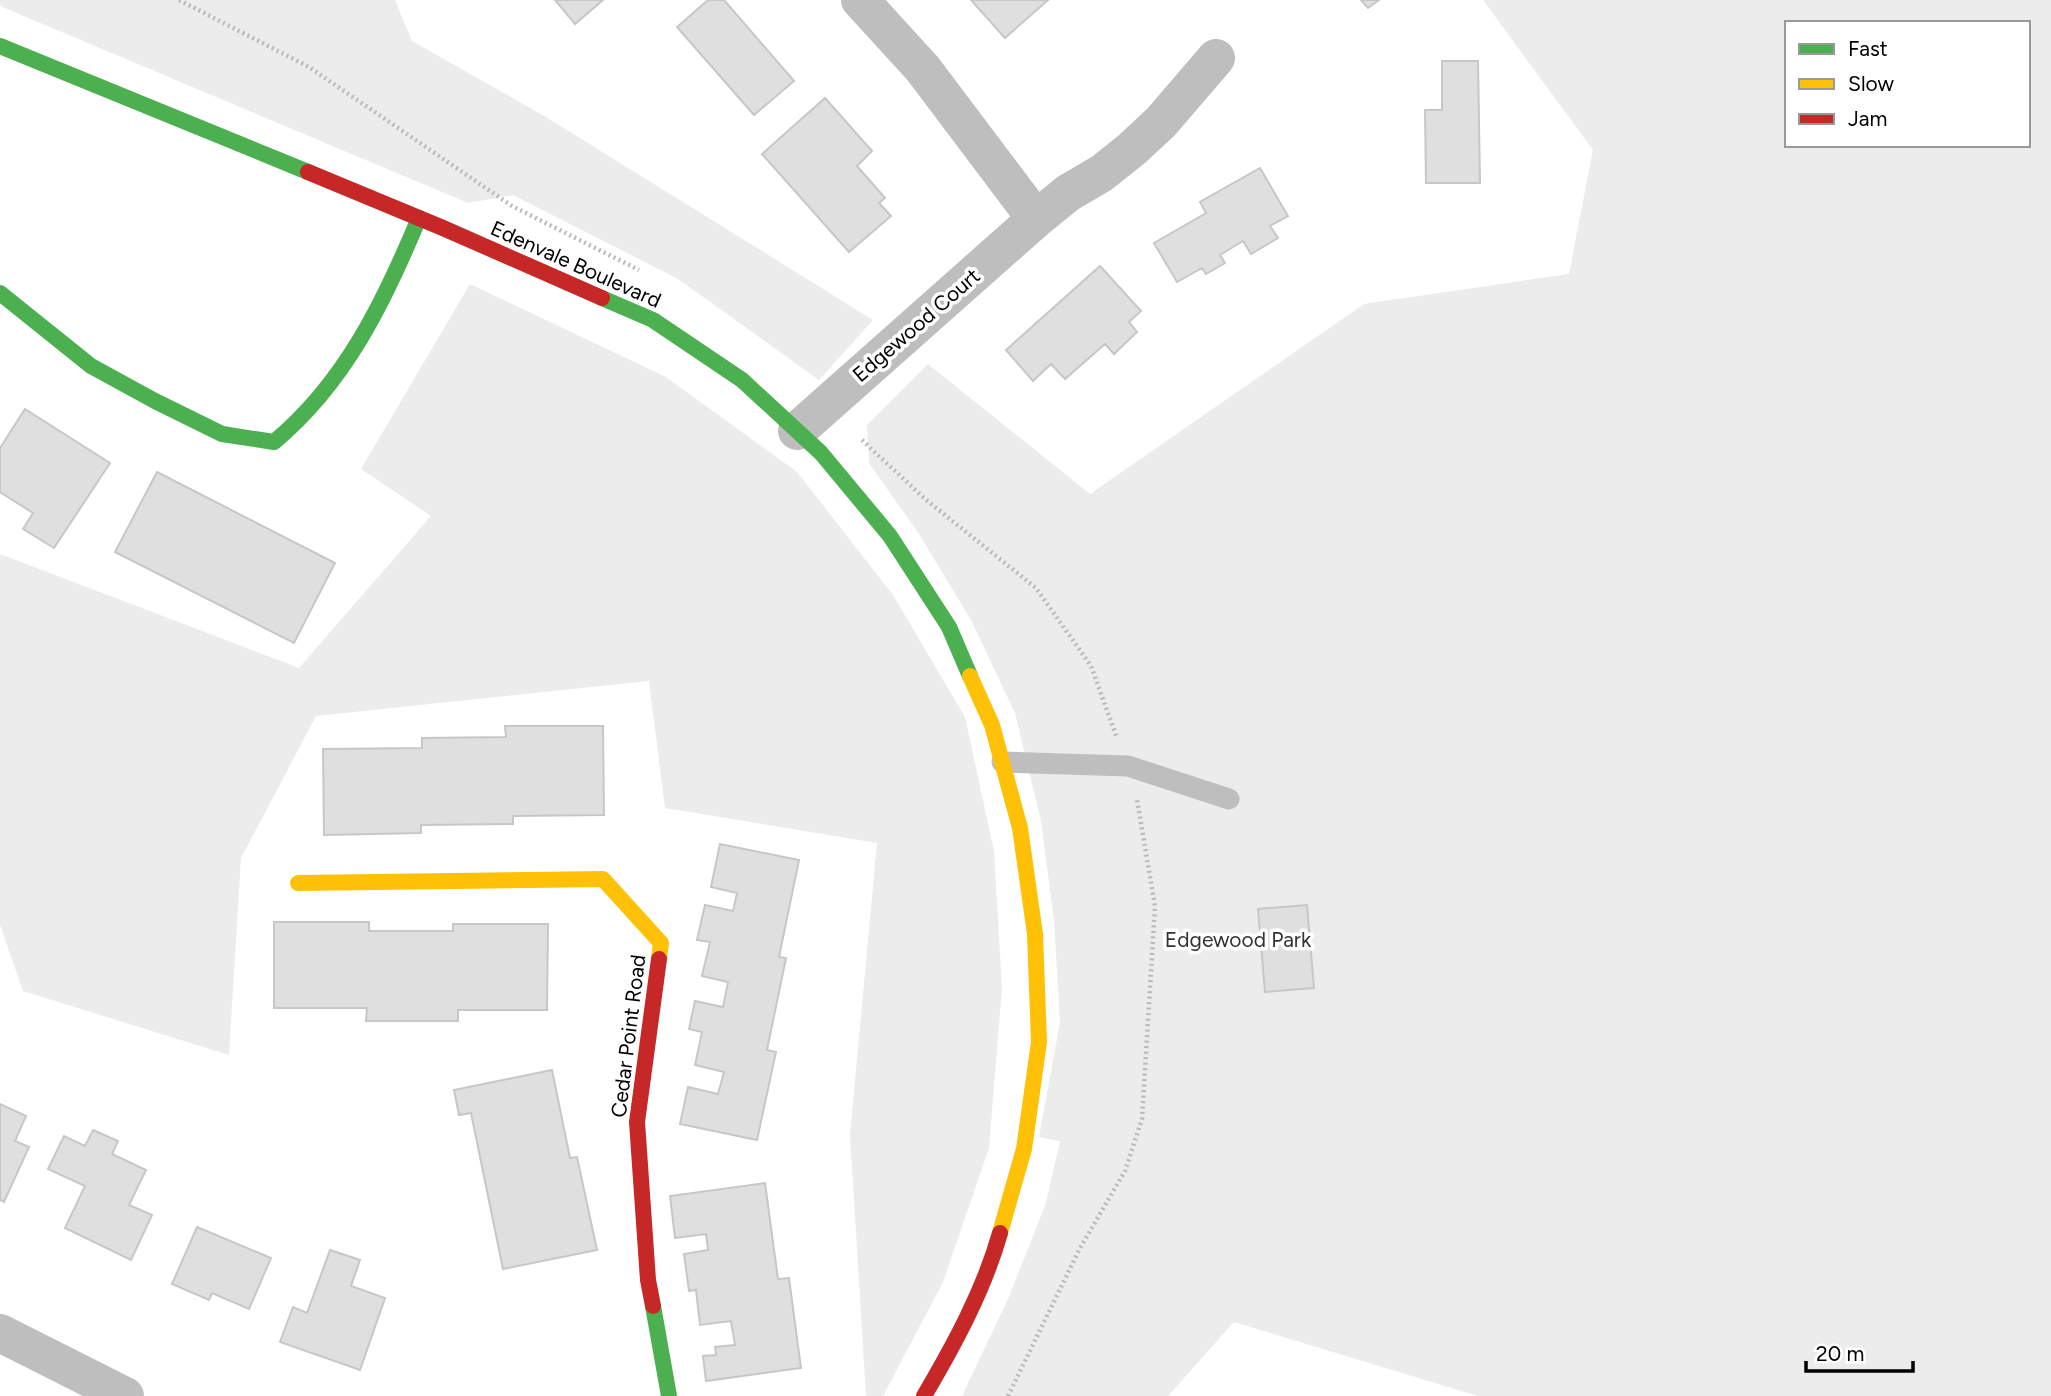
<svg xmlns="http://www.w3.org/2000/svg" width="2051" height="1396" font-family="Figtree,sans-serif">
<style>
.green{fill:#ececec;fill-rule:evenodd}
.building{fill:#dfdfdf;stroke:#c7c7c7;stroke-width:2}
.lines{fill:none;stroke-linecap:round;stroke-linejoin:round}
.path{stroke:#b9b9b9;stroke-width:4.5;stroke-dasharray:2 3.5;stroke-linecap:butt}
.lane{stroke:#bebebe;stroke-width:21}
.street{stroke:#bebebe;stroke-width:38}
.fast{stroke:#4caf50;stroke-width:16}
.slow{stroke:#ffc107;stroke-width:16}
.jam{stroke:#c62828;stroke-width:16}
.labels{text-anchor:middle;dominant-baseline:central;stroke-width:7;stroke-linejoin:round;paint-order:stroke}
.street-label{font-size:21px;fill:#000;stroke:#fff}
.park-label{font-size:21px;fill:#333;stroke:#fff}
</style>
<rect width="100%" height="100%" fill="#fff"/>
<path class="green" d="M0 0H395L412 41 546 117 873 320 819 380 678 279 513 195 468 203 0 6Z
M1483 0H2051V1396H1478L1234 1322 1168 1396H962L1009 1297 1046 1203 1060 1141 1039 1137 1060 1022 1054 920 1041 821 1015 713 971 620 919 534 869 463 867 425 928 364 1090 494 1364 304 1569 274 1593 150ZM1787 23H2028V145H1787Z
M470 284 666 377 797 472 893 595 965 717 994 851 1002 988 989 1148 943 1282 883 1396H866L850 1135 877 843 665 808 649 681 316 716 241 858 229 1055 23 991 0 925V554L299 668 431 516 361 469Z"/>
<path class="building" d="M555 0H603L575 24Z
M708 0H724L794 81 754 115 677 27Z
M971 0H1048L1005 38Z
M1361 0H1379L1368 8Z
M1442 61H1478L1480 183H1426L1425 110H1442Z
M825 98 872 151 857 166 885 198 879 203 891 216 849 252 762 154Z
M1260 168 1288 216 1270 226 1278 238 1251 254 1243 241 1220 255 1225 263 1206 274 1202 268 1177 282 1154 243 1206 213 1200 202Z
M1100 266 1141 311 1129 322 1137 332 1114 354 1105 344 1065 379 1051 364 1033 381 1006 350Z
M25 409 110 463 54 548 23 529 33 513 0 492V448Z
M157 472 335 563 294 643 115 552Z
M505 726H603L604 815 513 816V824L421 825V833L324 835 323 749 422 748V738L506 737Z
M720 844 799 860 779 957 786 958 767 1050 776 1052 757 1140 680 1124 688 1087 718 1094 724 1072 695 1065 702 1032 689 1029 695 1001 723 1007 728 982 702 976 710 942 697 940 705 905 733 911 737 893 711 887Z
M1307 905 1314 988 1265 992 1258 909Z
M274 922H369V931H453V924H548L547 1010H458V1021H366L367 1008H274Z
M552 1070 570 1158 577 1157 597 1250 503 1269 471 1113 459 1115 454 1090Z
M0 1104 26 1116 15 1141 29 1147 4 1202 0 1200Z
M93 1130 118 1141 112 1154 146 1170 129 1205 152 1215 131 1260 65 1228 85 1186 48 1169 64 1136 85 1146Z
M765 1183 778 1279 789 1278 801 1368 706 1381 703 1356 716 1355 715 1347 735 1345 731 1321 700 1325 696 1290 689 1291 684 1254 708 1250 706 1234 675 1238 670 1196Z
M197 1227 271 1258 249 1309 212 1293 209 1300 172 1284Z
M330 1250 360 1260 351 1286 385 1298 360 1370 280 1342 293 1307 307 1313Z"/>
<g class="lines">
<path class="path" d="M179 0 309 67 512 206 639 270
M862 440 925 499 1036 588 1091 666 1117 738
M1008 1396 1079 1250 1125 1171 1142 1119 1155 906 1137 800"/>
<path class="lane" d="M1002 762 1128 766 1229 799"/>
<path class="street" d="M860 0 923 69 1036 219
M797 431 1036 219 1068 193 1102 173 1132 149 1161 122 1216 58
M0 1333 125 1396"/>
<path class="fast" d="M0 46 308 172
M0 293 91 366 155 401 222 434 274 442C345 383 384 302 419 218
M602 298 653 320 742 380 821 453 890 536 949 627 970 676
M653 1306 669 1396"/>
<path class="slow" d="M970 676 992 725 1020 828 1035 934 1039 1042 1024 1149 1000 1233
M298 883 603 879 661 943 659 959"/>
<path class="jam" d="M308 172 443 228 602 298
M653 1306 648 1280 637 1122 659 959
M924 1396C954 1345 984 1290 1000 1233"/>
</g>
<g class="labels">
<g class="street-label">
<text transform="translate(576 264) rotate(24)">Edenvale Boulevard</text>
<text transform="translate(916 325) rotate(-41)">Edgewood Court</text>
<text transform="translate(628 1036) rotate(-83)">Cedar Point Road</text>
</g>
<g class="park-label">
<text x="1238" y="939">Edgewood Park</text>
</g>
</g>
<rect x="1785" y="21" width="245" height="126" fill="#ffffff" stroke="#999999" stroke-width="2"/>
<rect x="1799" y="44" width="35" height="10" fill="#4caf50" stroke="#999999" stroke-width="2"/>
<text x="1848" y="56" font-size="21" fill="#000000">Fast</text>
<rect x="1799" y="79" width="35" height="10" fill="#ffc107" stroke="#999999" stroke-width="2"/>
<text x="1848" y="91" font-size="21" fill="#000000">Slow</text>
<rect x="1799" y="114" width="35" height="10" fill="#c62828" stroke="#999999" stroke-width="2"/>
<text x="1848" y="126" font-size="21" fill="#000000">Jam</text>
<path d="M1806 1361v10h107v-10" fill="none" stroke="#000000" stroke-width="3.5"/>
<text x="1816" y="1361" font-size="21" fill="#000000" stroke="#ffffff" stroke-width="5" paint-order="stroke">20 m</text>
</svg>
